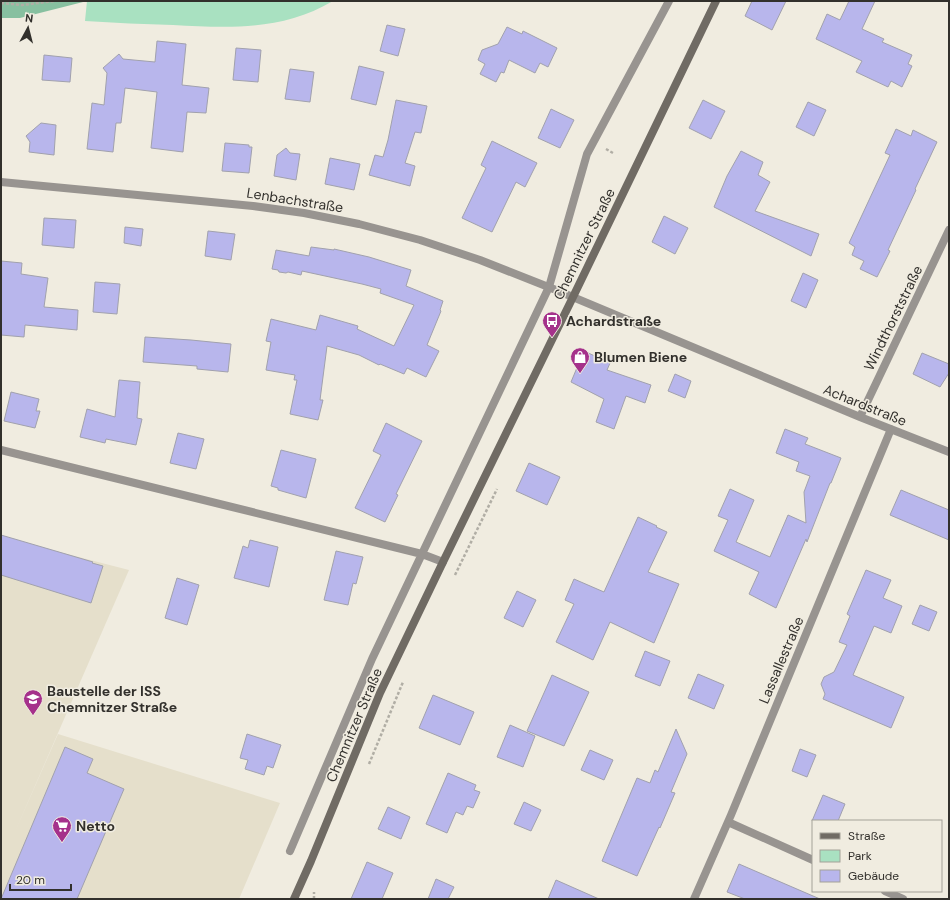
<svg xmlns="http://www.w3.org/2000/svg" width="950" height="900" font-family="'DM Sans',sans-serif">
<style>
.built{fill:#e5dfcb}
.green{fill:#a9e1c1}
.forest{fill:#87c0a0}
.building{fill:#b8b6ec;stroke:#a1a1ad}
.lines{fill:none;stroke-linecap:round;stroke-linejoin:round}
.path{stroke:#b1aea5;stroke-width:2.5;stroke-dasharray:3 2;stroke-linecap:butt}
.service{stroke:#989490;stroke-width:8}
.minor{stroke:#989490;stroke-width:8}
.secondary{stroke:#706b64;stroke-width:8}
.labels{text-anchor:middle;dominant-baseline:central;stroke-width:3;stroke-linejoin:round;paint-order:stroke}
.street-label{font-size:14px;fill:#32302c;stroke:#f0ece0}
.poi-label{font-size:14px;font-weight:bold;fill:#32302c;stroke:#f0ece0;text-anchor:start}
</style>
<rect width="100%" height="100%" fill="#f0ece0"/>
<path class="built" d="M1 537 129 570 14 834 58 734 280 803 239 899H1Z"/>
<path class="green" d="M87 1H333C282 31 230 28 173 25 144 24 115 23 85 21Z"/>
<path class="forest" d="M1 1H87L20 18H1Z"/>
<path class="building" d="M752 1H786L772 30 745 16Z
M849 1H875L862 29 884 39 882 42 912 55 908 64 912 66 902 87 891 81 888 87 856 72 862 61 816 39 827 14 840 20Z
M387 25 405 29 398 56 380 51Z
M507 27 522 34 523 31 557 48 548 67 540 63 535 73 509 60 504 73 501 72 496 82 480 74 485 64 478 60 482 50 498 44Z
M157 41 186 44 182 85 209 88 206 113 187 112 183 152 151 148 157 92 125 88 121 123H116L113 152 87 149 92 103 104 105 107 73 103 68 119 54 123 59 155 62Z
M236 48 261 50 258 82 233 80Z
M44 55 72 58 70 82 42 80Z
M359 66 384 72 376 105 351 99Z
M290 69 314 72 310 102 285 99Z
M396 100 427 106 421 133 415 132 405 163 415 166 410 186 369 175 375 155 383 157 388 140Z
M703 100 725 111 711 139 689 128Z
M808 102 826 110 814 136 796 127Z
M551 109 574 120 560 148 538 138Z
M41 123 56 125 54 155 29 152 30 142 26 136Z
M896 129 911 136 913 130 937 142 915 189 916 190 888 250 890 251 877 277 860 269 864 261 852 255 855 247 849 243 890 155 885 153Z
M492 141 537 163 525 187 516 182 492 232 462 218 486 168 481 165Z
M225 143 249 145V147H252L249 173 222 171Z
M286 148 290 153 300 154 296 180 274 176 277 155Z
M741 151 763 162 758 175 770 182 755 211 819 234 811 256 714 207 727 176Z
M330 158 360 164 354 190 325 184Z
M664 216 688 228 675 254 652 242Z
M44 218 76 220 74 248 42 245Z
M125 227 143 229 141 246 124 243Z
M208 231 235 234 231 260 205 256Z
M311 247 334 250V249L369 257 411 270 406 286 443 301 440 310 441 311 427 345 439 351 426 377 407 368 404 374 380 364 379 365 359 355 327 346 320 400H323L318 420 290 414 297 380H294L295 375 266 370 271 342 266 341 271 319 316 330 320 315 358 326 357 329 394 346 414 305 380 293 381 289 362 284 302 271 301 275 288 272 286 273 279 272 278 270 272 269 276 250 309 256Z
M1 261 22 263 21 274 48 278 44 307 78 310 77 330 25 325 24 337 1 335Z
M803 273 818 280 806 308 791 301Z
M95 282 120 284 117 314 93 312Z
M145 337 191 340 231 344 228 372 197 369V366L143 362Z
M584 351 610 363 607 370 651 385 645 403 626 396 614 429 596 422 604 399 571 382Z
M922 353 949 364V373L940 387 913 374Z
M675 374 691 381 685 398 668 391Z
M119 380 140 382 137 418 142 419 136 445 106 439 105 443 80 437 87 409 115 417Z
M11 392 39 399 36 411H40L35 428 4 421Z
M386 423 422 441 396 494 398 495 385 522 355 508 381 455 373 451Z
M785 429 808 438 805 444 841 458 831 483H830L807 542 806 539 776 608 749 594 759 572 714 551 728 520 718 516 730 489 754 500 736 542 770 557 788 515 806 523 804 492 810 476 796 471 799 462 776 453Z
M178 433 204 439 196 469 170 463Z
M281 450 316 459 306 498 278 490V488L271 486Z
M529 463 560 477 547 505 516 491Z
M901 490 949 510V540L890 515Z
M638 517 657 526 656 527 667 532 648 572 679 584 654 643 610 622 593 660 556 642 574 604 565 600 574 579 604 592Z
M1 535 93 562 92 563 103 566 91 603 1 575Z
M250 540 278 547 269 587 234 578 243 546 248 548Z
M336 551 363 557 356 584 353 583 348 605 324 600Z
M866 570 891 580 883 598 902 606 891 633 874 626 853 675 904 697 891 728 823 699 825 694 821 684 824 677 834 672 847 645 839 642 850 616 847 614Z
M177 578 199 585 187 625 165 618Z
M517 591 536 600 523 627 504 618Z
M920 605 937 612 929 631 912 624Z
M645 651 670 661 660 686 635 676Z
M698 674 724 685 714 709 688 698Z
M552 675 589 692 564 746 527 731Z
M433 695 474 712 460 745 419 728Z
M510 725 535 736 523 767 497 757Z
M676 729 687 754 671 792 675 793 660 828 659 827 637 876 602 861 637 778 650 783 655 770 658 772Z
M247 734 281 745 273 768 267 766 264 775 245 769 248 760 240 758Z
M65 747 93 759 87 773 124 789 77 899H1Z
M800 749 816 755 807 777 792 771Z
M590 750 613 760 604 780 581 770Z
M448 773 476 785 474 790 480 792 473 808 467 806 463 815 456 812 447 833 426 824Z
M823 795 845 804 838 821H812Z
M524 802 541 810 531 831 514 824Z
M388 807 410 817 401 839 378 829Z
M367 862 393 873 382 899H351Z
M739 864 769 877 820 899H745L727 892Z
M436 879 454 887 448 899H428Z
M556 880 599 899H548Z"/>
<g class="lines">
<path class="path" d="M1 3 22 5 55 1
M606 149 613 153
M455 575 497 489
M369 764 403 682
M314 899V892"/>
<path class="service" d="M1 450 422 554 443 562
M290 851 372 659 549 287 587 154 669 1"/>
<path class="minor" d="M1 182 253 206 304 213 359 224 420 240 480 260 556 290 860 417 949 452
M860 417 949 230
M728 822 813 860
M885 891 903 899
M694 899 731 815 891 429"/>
<path class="secondary" d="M294 899 311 861 380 693 443 562 573 297 716 1"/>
</g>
<defs>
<symbol id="bus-pin" viewBox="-11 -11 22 30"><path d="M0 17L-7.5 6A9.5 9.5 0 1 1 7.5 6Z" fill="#a5318b" stroke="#f0ece0"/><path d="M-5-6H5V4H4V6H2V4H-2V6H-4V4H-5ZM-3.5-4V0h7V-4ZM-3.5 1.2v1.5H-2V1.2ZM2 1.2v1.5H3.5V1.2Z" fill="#fff"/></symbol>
<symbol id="shop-pin" viewBox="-11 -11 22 30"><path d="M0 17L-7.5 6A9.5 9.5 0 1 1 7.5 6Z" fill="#a5318b" stroke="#f0ece0"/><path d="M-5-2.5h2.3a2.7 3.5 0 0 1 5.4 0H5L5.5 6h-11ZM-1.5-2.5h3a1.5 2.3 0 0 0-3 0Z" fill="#fff"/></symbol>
<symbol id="school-pin" viewBox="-11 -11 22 30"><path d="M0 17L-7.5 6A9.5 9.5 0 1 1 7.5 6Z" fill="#a5318b" stroke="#f0ece0"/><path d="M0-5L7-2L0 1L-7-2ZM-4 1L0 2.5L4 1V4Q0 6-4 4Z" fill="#fff"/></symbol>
<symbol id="supermarket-pin" viewBox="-11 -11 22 30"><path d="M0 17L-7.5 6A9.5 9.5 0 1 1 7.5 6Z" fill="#a5318b" stroke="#f0ece0"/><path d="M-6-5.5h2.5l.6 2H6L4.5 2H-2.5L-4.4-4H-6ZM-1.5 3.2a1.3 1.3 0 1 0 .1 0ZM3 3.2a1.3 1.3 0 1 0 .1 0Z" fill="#fff"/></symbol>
</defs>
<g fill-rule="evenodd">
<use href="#bus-pin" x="541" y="310" width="22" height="30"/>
<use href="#shop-pin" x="569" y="346" width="22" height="30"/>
<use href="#school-pin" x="22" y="688" width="22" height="30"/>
<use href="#supermarket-pin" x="51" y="815" width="22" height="30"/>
</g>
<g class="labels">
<g class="street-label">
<text transform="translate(295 200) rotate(9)">Lenbachstraße</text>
<text transform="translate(584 244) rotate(-64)">Chemnitzer Straße</text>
<text transform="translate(893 318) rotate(-64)">Windthorststraße</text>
<text transform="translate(865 405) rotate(22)">Achardstraße</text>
<text transform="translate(781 660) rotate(-67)">Lassallestraße</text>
<text transform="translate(354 725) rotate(-67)">Chemnitzer Straße</text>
</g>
<g class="poi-label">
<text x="566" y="321">Achardstraße</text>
<text x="594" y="357">Blumen Biene</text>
<text x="47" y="691">Baustelle der ISS<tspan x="47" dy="16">Chemnitzer Straße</tspan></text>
<text x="76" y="826">Netto</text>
</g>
</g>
<rect width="950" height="900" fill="none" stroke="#32302c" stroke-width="4"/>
<rect x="812" y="820" width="130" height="72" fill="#f0ece0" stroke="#a4a198"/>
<rect x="820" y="833" width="20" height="6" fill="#706b64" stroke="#a4a198"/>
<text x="848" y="840" font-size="12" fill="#32302c">Straße</text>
<rect x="820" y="850" width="20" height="12" fill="#a9e1c1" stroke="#a4a198"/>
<text x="848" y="860" font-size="12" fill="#32302c">Park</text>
<rect x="820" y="870" width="20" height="12" fill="#b8b6ec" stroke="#a4a198"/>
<text x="848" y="880" font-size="12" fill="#32302c">Gebäude</text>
<g transform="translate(28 28) rotate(7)" stroke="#f0ece0" stroke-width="3" paint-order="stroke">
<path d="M0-3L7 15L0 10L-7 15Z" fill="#32302c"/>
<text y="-6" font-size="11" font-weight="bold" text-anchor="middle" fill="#32302c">N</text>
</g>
<path d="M10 884v6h61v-6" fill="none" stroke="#32302c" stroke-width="2"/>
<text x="16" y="884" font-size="12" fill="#32302c" stroke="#f0ece0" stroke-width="3" paint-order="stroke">20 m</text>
</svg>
